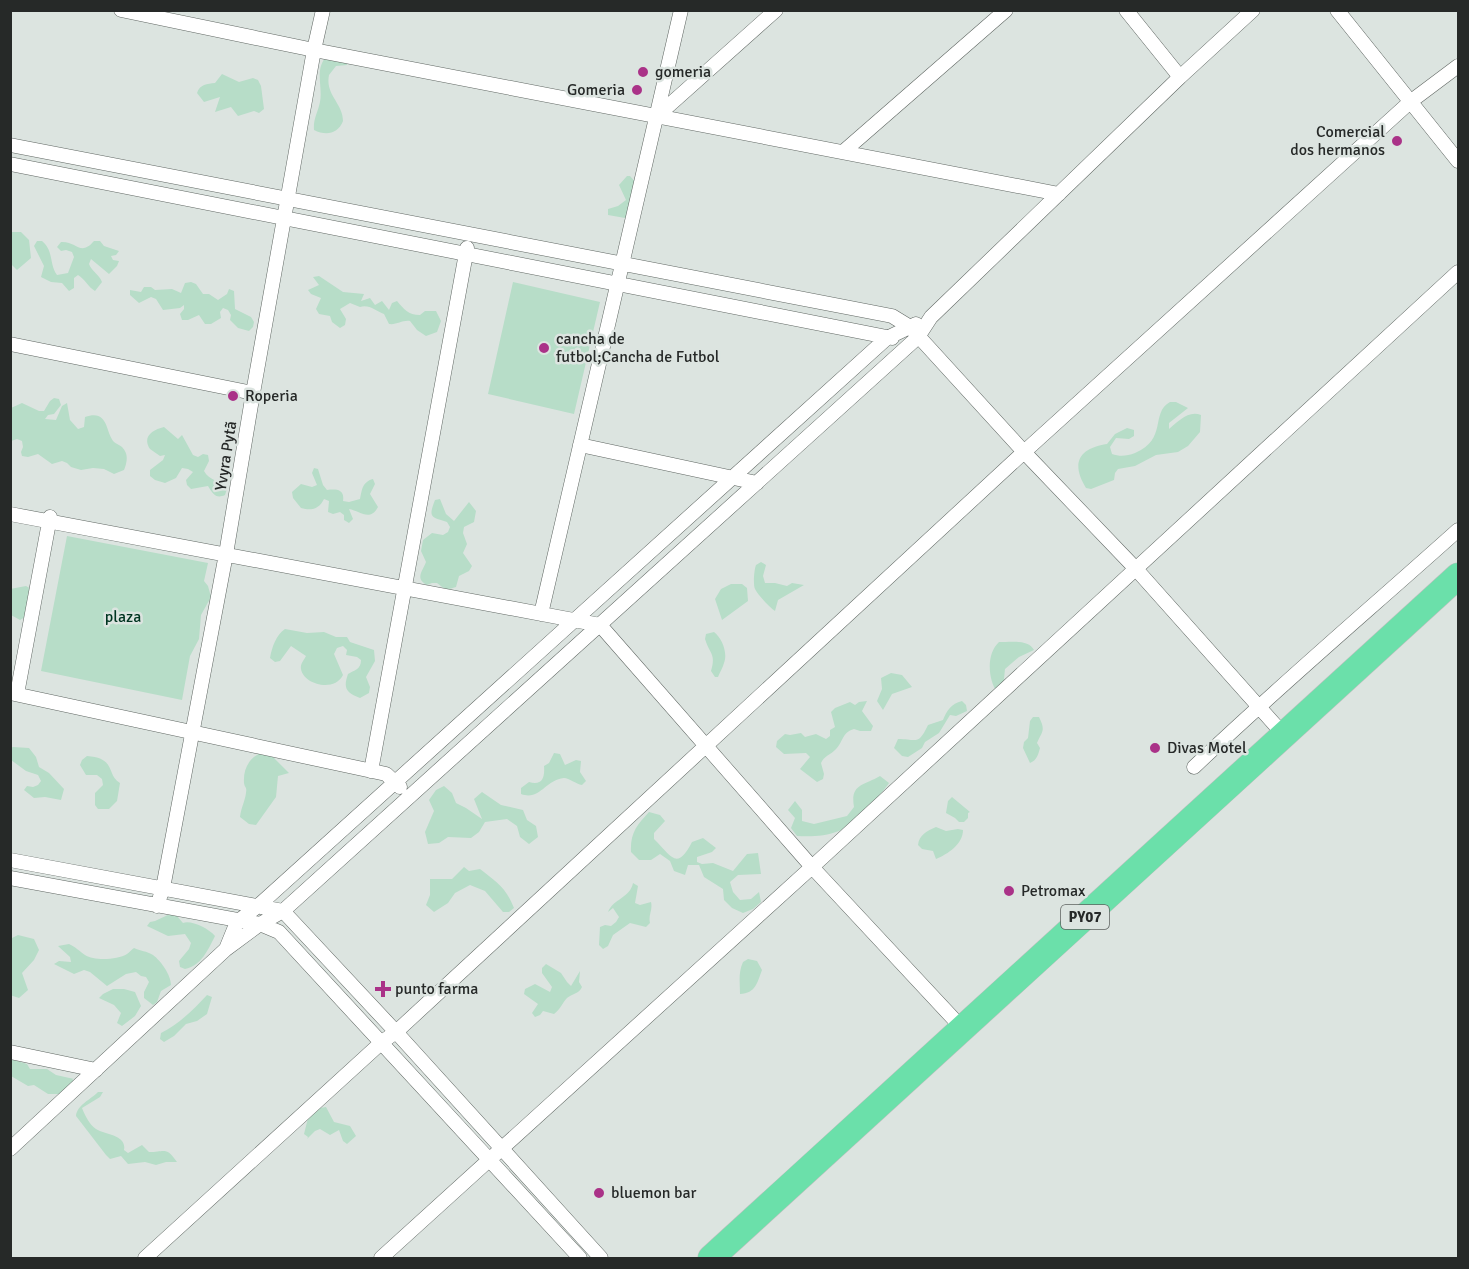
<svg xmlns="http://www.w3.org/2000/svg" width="1469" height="1269" font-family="Signika,sans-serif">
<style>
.green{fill:#b7ddc8}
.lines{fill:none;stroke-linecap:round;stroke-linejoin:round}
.street-casing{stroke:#606763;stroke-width:15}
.highway-casing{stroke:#bebfbe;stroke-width:27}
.street{stroke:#fff;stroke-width:14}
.highway{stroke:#6be0aa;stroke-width:26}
.poi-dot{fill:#aa3288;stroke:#dce4e0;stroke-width:2}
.labels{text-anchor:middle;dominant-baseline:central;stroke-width:5;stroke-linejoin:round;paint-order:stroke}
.shield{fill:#dce4e0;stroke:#5d615f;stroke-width:1.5}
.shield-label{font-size:15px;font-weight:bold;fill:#262928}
.poi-label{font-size:16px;fill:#262928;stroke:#dce4e0;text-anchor:start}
.street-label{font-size:16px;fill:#262928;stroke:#dce4e0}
.park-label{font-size:16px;fill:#003521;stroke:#dce4e0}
</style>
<rect width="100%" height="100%" fill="#dce4e0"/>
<path class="green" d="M327 56 348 61 347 65 336 66 329 75C325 95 343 103 343 121 338 134 326 136 314 130 313 119 318 112 320 102 323 86 314 69 327 56Z
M222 74 239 82 253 78 258 80 261 86 264 109 259 113 254 111 238 116 231 107 215 112 220 97 204 102 197 93C200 84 207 84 215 83Z
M627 176H630L638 185 629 214 625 218 608 215V209L618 206 626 200 619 185Z
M11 232H21L29 240 31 258 17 270 11 264Z
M37 241H42C54 251 49 264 57 275L68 273 74 257 72 252 66 250 61 251 57 247 61 242C77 241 80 257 94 241H100L104 246 119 251 116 255 111 256 113 260 119 261 117 266 109 274 91 259 89 264C92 272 99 274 102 282L95 291C88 287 85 279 78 275L74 278V288L69 291 62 283 51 282 41 277 44 266 34 246Z
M319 276 343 292 364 294 361 301 370 298 375 305 382 301 389 310 392 303 397 301C404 309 408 315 420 315L425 311H436L441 321 437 332 426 336 417 330 410 321C402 320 397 325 389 324L384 314C376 311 369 304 360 307L350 303 340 309 346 319 345 325 340 328 332 322 330 316 319 314 316 309 321 298 311 294 308 290 319 285 313 277Z
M191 282 196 284 203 294H209L218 300 227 294 229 289 234 291 235 309 251 317 254 322 253 327 249 331 238 328 230 320 231 315 228 310 223 308 220 312 221 318 211 324H205L199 315 188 320H182L180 314 184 309V305L180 308 163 310 156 299 151 297 139 303 130 295V290L141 292 144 287H151L155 290 172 289 181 293 185 283Z
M513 282 600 302 574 414 488 394Z
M54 398 59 399 61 405 54 414 48 415 45 419 56 420 62 406 67 403 70 420 78 429 84 427 85 417C109 409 105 432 114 442 116 444 120 445 122 447 129 454 127 462 124 470L114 474 104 469 93 468 81 470 71 467 67 463 62 461 52 464 38 454 28 457 22 456 21 452 23 447 22 441 17 439 11 441V408L22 403 39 411H44L50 401Z
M1170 402H1176L1188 408 1169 423V429C1178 422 1188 410 1201 415L1200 432 1188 446 1178 452 1156 455 1135 466 1118 469 1115 473 1114 480 1091 489 1086 488C1070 462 1080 448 1107 444L1115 434 1127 428 1134 430V436L1129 439 1116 438 1110 447 1112 454C1120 457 1127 456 1135 453 1168 439 1150 413 1170 402Z
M164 427 178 439 182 435 193 455 198 457 203 454 208 455 209 461 204 471C209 481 221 480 227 489L225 495C216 499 213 494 208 486L191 489 187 485 186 480 193 472 188 469 182 468 176 478 165 483 155 480 150 476V470L163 460 165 455 160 456 150 449C142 437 152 430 164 427Z
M314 468 318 469 323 485 327 490C336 489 345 489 343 501L349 502 360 499C362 490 362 482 373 479L375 484 370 494 378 507C370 522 360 511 349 509L353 519 349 523 344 520V515L340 512 333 514 328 512 329 501 324 499C319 509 312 511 301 508L293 498 292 492 301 484 312 487 317 485 312 473Z
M440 499 446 514 454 521 469 502 476 511 474 522 464 527 463 533 467 544 463 553 472 566 469 571 459 576 456 587 446 590 437 583H432L427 585C415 579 422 572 426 562L421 551 423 540 432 533 443 535 448 532 450 527 447 522C431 517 428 518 435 500Z
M67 536 208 563 204 581 208 586 211 597 201 615 199 639 190 656 182 700 41 671Z
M761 562 766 565 763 576 765 583H775L787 586 792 583 804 585 778 600 775 611C770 608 758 595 755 589 753 585 754 570 756 565Z
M731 584H742L747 588 748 601 722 620 715 599 721 589Z
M26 586 40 594 42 600 25 617 20 620 11 615 10 589Z
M285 629 307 633 324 632 336 637H347L350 642 374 650 375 661 366 677 370 687 369 693 360 698C346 693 343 688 348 674 354 670 361 670 361 660L357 657 346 655 347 650 343 646 337 648 334 654 343 675C334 693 303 684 301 669 300 664 304 660 306 656L291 646 280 661 275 662 270 658C272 647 276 635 285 629Z
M714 632C722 638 728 653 724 663 723 667 720 672 718 677H715L711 671C716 653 710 655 705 639L706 634Z
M999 642C1010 642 1029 639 1034 650L1019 657 1005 669 1003 689 997 692C988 679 986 654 999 642Z
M891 673 902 675 912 687 892 694 883 710 877 701 882 689 881 678Z
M867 701 862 711 873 726 871 731H860L854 729C842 732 843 743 835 750 830 755 824 756 821 763L824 774 823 779 817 782 800 769 810 757 806 753 784 754 776 747 777 741 785 734 790 735 801 733 805 737 816 734 826 739 830 736V730L835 727 831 712 835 708 850 702 855 705 859 702Z
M962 701 966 705 967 711 956 716 950 715 939 733 925 742 922 748 908 757 902 756 894 748 898 739C917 739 918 746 928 725L943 720C947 710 951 704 962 701Z
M1033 717H1039C1046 731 1042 731 1037 743L1040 748C1038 755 1037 760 1030 763L1023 748 1024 742 1028 738 1030 721Z
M13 747 29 748 36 757 39 767 49 773 64 789 61 800 45 797 34 798 24 790 27 786 33 787 38 785 41 781 38 775 26 771 11 760V748Z
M264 752 270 754 289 773 278 776 276 797 256 825 249 824 240 817C241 808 245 801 246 793 247 786 245 789 244 783 243 768 250 756 264 752Z
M554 753 560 754 565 765 576 760 581 761 580 772 586 781 582 785C576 784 569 778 564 778 545 780 540 801 521 794V788L529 782C542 786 545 778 544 766L549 763Z
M87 756C117 758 106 775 120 783L117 801 109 809H98L95 805V793L103 785 102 779 97 775H86L80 765 82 760Z
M880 776 889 783C881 795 852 827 839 831 826 836 811 837 797 836L791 828 795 818 788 810 795 801 802 810V821L814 824 847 816 854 807C850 784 863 786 880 776Z
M444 786 452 793 456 803 466 808 482 819 474 799 482 792 501 805 523 810 527 820 536 826 538 837 529 844 520 837 517 826 507 819 485 822 479 832 471 838 448 837 439 843 428 844 425 832 434 811 429 800 436 790Z
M952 797 970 812 968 813V818L964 822H959L955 818 946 813 948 801Z
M649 812 660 815 665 821 654 833V839C672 857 677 871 692 842L703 838 716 848 712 852 697 857V862L702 864 713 863 733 871 747 854 758 853 761 874 738 875 730 882 733 892 740 900 751 899 759 892 761 902 753 909 743 913 732 908 724 900 723 889 704 877 699 865H688L685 875 674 871 670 861 660 854 651 860H639L631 852C630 833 637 825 649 812Z
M936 827 946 831 958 829 963 830C963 844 948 854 936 859L933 851 922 849 918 845C919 835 927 831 936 827Z
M464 867 469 871 480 869C495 881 506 887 514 908L509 912H503L485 891 470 885 455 893 448 903 434 912 426 905 430 895V879H452Z
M633 883 638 886 635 903 640 905 651 902C653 910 648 915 650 923L646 927 630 923 613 935 608 946 603 949 599 945 600 927 605 925 611 926 616 922 619 917 613 908 608 912C613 899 630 898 633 883Z
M170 914 176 915 183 923C191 920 208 928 215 936 208 950 201 966 185 969L180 967 179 961 189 949 191 943 185 934 168 936 147 926 150 922 155 921Z
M18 935 34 939 39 950 34 960 22 973 28 990 19 998 10 995 11 941 12 938Z
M69 944C76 947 79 951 85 955 94 961 117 960 127 954 130 952 131 950 134 948 140 951 147 951 153 955 161 961 171 975 171 985L161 991 157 1002 153 1005 144 998V992L149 982 146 977 141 976 136 972 126 974 107 986 90 972 84 970 74 974 54 964 59 961 71 962 70 957 58 946Z
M748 959 757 961 762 970C757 983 756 993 740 994 740 983 738 973 743 962Z
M546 964 561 973 567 982 571 986 580 971 579 982 582 987C579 994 573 993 567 998 562 1003 561 1009 554 1014L543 1011 540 1015 535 1017 532 1013 538 1004 524 994 525 989 535 984 550 992 552 987 542 973V968Z
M113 989H124L135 992 141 1006 135 1016 122 1026 117 1023 121 1013 114 1005 99 998 103 994Z
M207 995 212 997 207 1014 197 1021 186 1024 174 1036 164 1042 160 1039 161 1033C178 1025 194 1009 207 995Z
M11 1059 27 1064 30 1069H47L56 1075 74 1079H72L76 1082 59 1094H48L34 1085 28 1086 11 1076Z
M98 1092H103L100 1097 82 1108C85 1116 90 1125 96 1129 106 1135 127 1135 124 1150L128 1153 142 1145 149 1152C165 1152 166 1146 177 1162H166L156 1165 145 1162 128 1164 121 1156 110 1159 106 1155 76 1116C77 1105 90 1100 98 1092Z
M320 1108 326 1107 334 1122 350 1126 356 1136 347 1144 343 1141 339 1130 330 1135 320 1129 315 1131 307 1139 308 1137 304 1134 308 1118Z"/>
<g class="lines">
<defs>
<path id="street" d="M121 10 314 50 1059 194
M1126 10 1180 77
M1337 10 1458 161
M656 117 776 10
M10 145 892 316 910 327 1024 452 1136 569 1284 735
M843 152 1006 10
M10 164 892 338
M10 344 253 393
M580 445 757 483
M10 514 600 625 812 867 963 1029
M541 614 681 10
M10 693 386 774 400 787
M17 694 50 517
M1194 767C1280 685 1370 609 1458 530
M371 771 467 248
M10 860 283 911 396 1032 601 1258
M10 878 260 924 279 932 580 1258
M157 906 163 888 226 554 253 393 314 50 323 10
M226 949 237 922 258 906 887 338 916 324
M10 1052 96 1070
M10 1149 225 950 260 924 283 911 918 337 931 317 1180 77 1253 10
M145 1258 382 1042 396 1032 1024 452 1410 102 1458 66
M381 1258 812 867 1458 272"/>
<path id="highway" d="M711 1258 1458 576"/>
</defs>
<use href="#street" class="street-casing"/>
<use href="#highway" class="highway-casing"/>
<use href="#street" class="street"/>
<use href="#highway" class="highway"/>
</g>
<g class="poi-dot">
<circle cx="643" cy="72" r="6"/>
<circle cx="637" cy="90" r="6"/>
<circle cx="1397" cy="141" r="6"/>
<circle cx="544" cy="348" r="6"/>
<circle cx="233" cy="396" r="6"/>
<circle cx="1155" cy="748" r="6"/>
<circle cx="1009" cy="891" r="6"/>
<path d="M380 980h6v6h6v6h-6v6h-6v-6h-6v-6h6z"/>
<circle cx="599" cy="1193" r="6"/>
</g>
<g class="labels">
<rect class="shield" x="1061" y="905" width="48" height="24" rx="4.5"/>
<g class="shield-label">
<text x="1085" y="917">PY07</text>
</g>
<g class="poi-label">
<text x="655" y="72">gomeria</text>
<text x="625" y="90" text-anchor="end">Gomeria</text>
<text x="1385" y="132" text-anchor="end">Comercial<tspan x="1385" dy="18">dos hermanos</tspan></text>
<text x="556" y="339">cancha de<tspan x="556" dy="18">futbol;Cancha de Futbol</tspan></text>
<text x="245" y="396">Roperia</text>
<text x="1167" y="748">Divas Motel</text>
<text x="1021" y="891">Petromax</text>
<text x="395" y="989">punto farma</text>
<text x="611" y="1193">bluemon bar</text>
</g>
<g class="street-label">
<text transform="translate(226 456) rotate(-81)">Yvyra Pytã</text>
</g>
<g class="park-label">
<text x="123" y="617">plaza</text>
</g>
</g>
<rect width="1469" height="1269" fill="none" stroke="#262928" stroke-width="24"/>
</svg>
